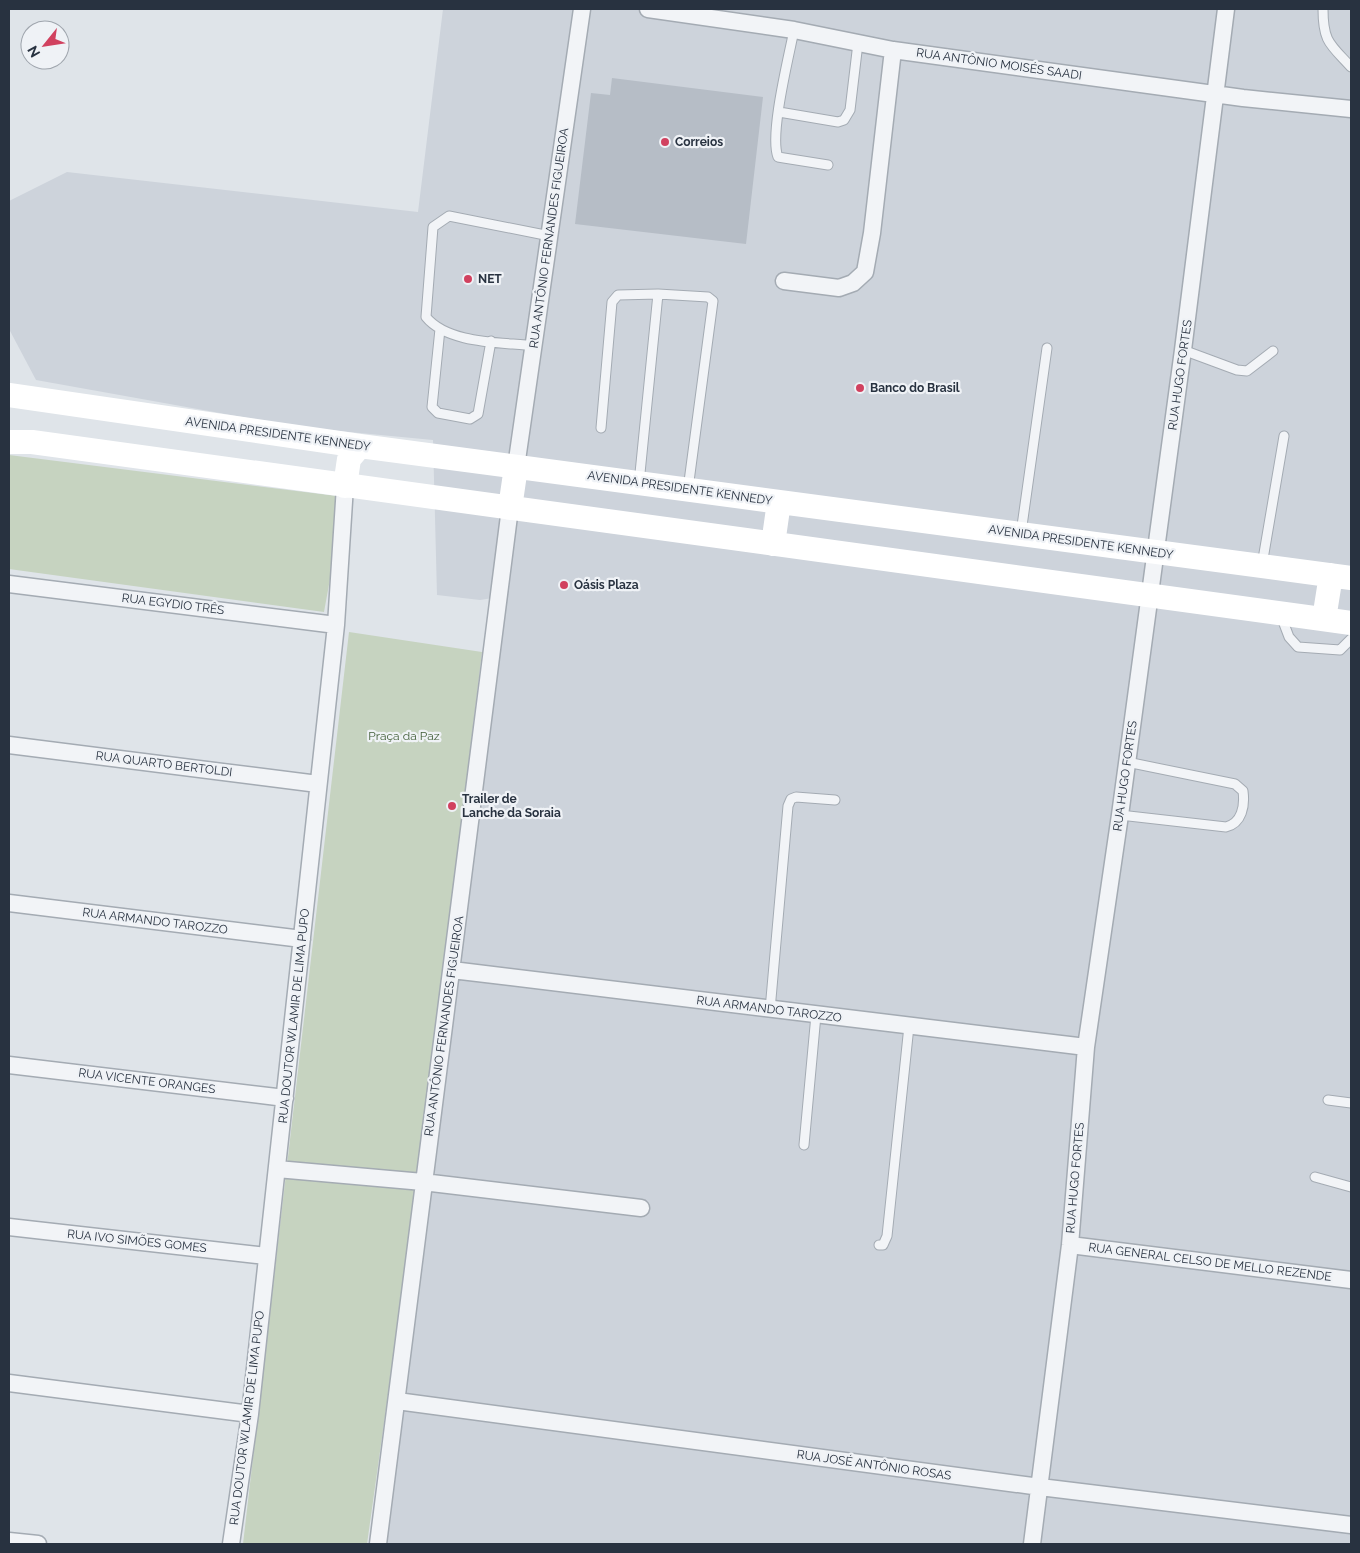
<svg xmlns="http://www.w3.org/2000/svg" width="1360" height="1553" font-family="Raleway,sans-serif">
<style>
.built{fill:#cdd3db}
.green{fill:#c6d3c0}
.building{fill:#b6bdc6}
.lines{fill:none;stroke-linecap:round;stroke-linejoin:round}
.service-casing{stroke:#a4abb3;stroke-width:11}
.minor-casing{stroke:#a4abb3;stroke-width:19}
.service{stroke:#f2f4f7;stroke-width:9}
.minor{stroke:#f2f4f7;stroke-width:16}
.secondary{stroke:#fff;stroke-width:24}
.poi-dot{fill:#d1415f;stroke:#eff2f6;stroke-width:2}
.labels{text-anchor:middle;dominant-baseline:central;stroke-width:4.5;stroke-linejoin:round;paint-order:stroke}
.street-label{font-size:12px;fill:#283240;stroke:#eff2f6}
.poi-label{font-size:12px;font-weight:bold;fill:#283240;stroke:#eff2f6;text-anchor:start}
.park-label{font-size:12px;fill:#3f5c35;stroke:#eff2f6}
</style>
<rect width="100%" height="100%" fill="#dfe4e9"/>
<path class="built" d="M443 9H1351V1544H379L499 597 480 600 437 595 433 440 297 427 36 380 9 329V201L67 172 418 212Z"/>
<path class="green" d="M9 455 345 497 324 612 9 569Z
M349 632 482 652 418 1181 367 1544H243Z"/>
<path class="building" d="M612 78 763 97 746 244 575 224 591 93 610 95Z"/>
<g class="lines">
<defs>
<path id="service" d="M1323 9C1323 42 1330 44 1351 67
M794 30C789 56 769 135 778 157L784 158 828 165
M779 112 838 122 844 120 850 110 858 43
M658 294 708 297 713 301 688 489
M440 329 432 407 438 413 470 419 478 414 491 341
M534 346C501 342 448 344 426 317L433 227 449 216 550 236
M1183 350 1237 370 1247 371 1273 351
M601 428 612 302 618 295 658 294 639 483
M1021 533 1047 348
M1262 565 1284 436
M1281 616 1289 637 1298 647 1340 650 1351 639
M1120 815 1226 827C1242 823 1245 806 1243 791L1235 784 1127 762
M770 1010 788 806 791 799 796 797 835 800
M1328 1100 1351 1103
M804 1145 816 1015
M1315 1177 1351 1187
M879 1245H883L887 1236 909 1026"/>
<path id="minor" d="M648 9 794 30 893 50 1243 98 1351 109
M784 281 839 288 853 283 865 272 872 233 893 50
M516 467 582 9
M9 584 336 625
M9 745 318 784
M9 903 302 939
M452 970 1086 1047
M9 1065 285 1098
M277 1169 423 1182 641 1208
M9 1227 266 1256
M1070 1245 1351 1280
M9 1383 250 1414
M397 1401 1040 1487 1351 1525
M9 1541 38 1544
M231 1544 250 1414 336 625 345 486
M378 1544 510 508
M1032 1544 1070 1245 1086 1047 1120 815 1183 350 1226 9"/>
</defs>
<use href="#service" class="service-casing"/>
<use href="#minor" class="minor-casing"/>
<use href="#service" class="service"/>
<use href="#minor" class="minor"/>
<path class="secondary" d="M9 395 360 446 1351 578
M9 442H32L1351 623
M345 486 349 459 360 446
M510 508 516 467
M773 544 779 502
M1324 619 1331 575"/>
</g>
<g class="poi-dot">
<circle cx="665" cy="142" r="5"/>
<circle cx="468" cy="279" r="5"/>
<circle cx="860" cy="388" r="5"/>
<circle cx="564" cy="585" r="5"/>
<circle cx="452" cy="806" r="5"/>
</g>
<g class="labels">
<g class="street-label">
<text transform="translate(999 64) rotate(8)">RUA ANTÔNIO MOISÉS SAADI</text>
<text transform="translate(549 238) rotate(-82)">RUA ANTÔNIO FERNANDES FIGUEIROA</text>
<text transform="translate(1180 375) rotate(-82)">RUA HUGO FORTES</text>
<text transform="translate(278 434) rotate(8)">AVENIDA PRESIDENTE KENNEDY</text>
<text transform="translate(680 488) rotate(8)">AVENIDA PRESIDENTE KENNEDY</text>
<text transform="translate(1081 542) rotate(8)">AVENIDA PRESIDENTE KENNEDY</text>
<text transform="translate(173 604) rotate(7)">RUA EGYDIO TRÊS</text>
<text transform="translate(164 764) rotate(7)">RUA QUARTO BERTOLDI</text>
<text transform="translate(1125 776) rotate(-82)">RUA HUGO FORTES</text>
<text transform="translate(155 921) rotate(7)">RUA ARMANDO TAROZZO</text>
<text transform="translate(769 1009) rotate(7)">RUA ARMANDO TAROZZO</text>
<text transform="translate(294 1016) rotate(-84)">RUA DOUTOR WLAMIR DE LIMA PUPO</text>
<text transform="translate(444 1026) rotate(-82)">RUA ANTÔNIO FERNANDES FIGUEIROA</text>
<text transform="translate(147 1081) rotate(7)">RUA VICENTE ORANGES</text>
<text transform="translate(1075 1178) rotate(-85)">RUA HUGO FORTES</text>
<text transform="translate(137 1241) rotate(6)">RUA IVO SIMÕES GOMES</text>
<text transform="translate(1210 1262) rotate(7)">RUA GENERAL CELSO DE MELLO REZENDE</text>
<text transform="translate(247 1418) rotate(-83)">RUA DOUTOR WLAMIR DE LIMA PUPO</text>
<text transform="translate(874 1465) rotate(8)">RUA JOSÉ ANTÔNIO ROSAS</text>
</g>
<g class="poi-label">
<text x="675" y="142">Correios</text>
<text x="478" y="279">NET</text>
<text x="870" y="388">Banco do Brasil</text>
<text x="574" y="585">Oásis Plaza</text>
<text x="462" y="799">Trailer de<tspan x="462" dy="14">Lanche da Soraia</tspan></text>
</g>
<g class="park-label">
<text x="404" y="736">Praça da Paz</text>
</g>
</g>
<rect width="1360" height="1553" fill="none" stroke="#283240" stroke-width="20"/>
<g transform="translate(45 45) rotate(240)"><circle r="24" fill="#eff2f6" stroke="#9fa5ad"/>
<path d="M0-4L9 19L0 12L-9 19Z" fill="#d1415f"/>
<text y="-8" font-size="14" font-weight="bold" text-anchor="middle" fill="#283240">N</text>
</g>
</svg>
